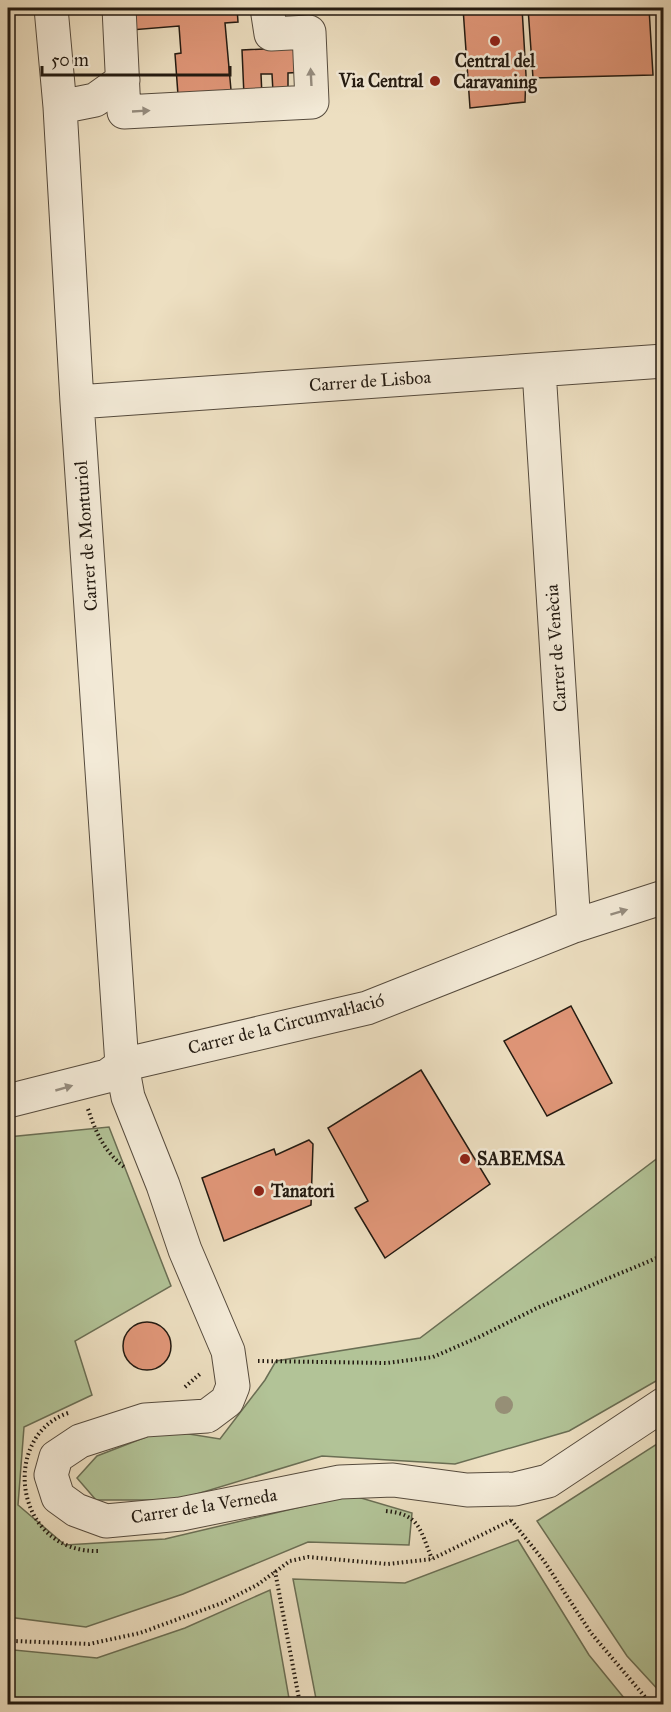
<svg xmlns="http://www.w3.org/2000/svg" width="671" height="1712" font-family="'IM FELL Great Primer',serif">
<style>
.green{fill:#b2c397;stroke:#6a6e54;stroke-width:1.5}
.building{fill:#e09678;stroke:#231a11;stroke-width:1.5}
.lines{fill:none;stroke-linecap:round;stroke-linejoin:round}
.minor-casing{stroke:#564b3d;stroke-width:35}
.path{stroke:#231a11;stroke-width:4;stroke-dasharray:1.5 3;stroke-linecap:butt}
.minor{stroke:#f3ead7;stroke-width:33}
.tree{fill:#968f76}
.oneway{fill:#958c7e}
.poi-dot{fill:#8f2418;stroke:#f3ead7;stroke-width:2}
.labels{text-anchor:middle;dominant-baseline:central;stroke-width:5;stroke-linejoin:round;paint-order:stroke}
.poi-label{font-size:18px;font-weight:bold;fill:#231a11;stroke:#f3ead7;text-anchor:start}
.street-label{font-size:18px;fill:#231a11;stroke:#f3ead7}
</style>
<rect width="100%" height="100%" fill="#eddfc1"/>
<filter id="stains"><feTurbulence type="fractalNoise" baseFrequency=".00333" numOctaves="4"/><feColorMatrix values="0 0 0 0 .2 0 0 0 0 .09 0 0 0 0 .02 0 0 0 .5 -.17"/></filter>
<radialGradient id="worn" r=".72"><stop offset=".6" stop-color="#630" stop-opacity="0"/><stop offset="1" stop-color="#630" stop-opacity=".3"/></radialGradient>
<path class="green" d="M109 1127 171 1286 75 1341 92 1395 24 1427 18 1505 65 1545 165 1539 351 1495 412 1513 409 1545 308 1542 183 1594 86 1627 8 1617V1137Z
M663 1154V1377L569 1431 455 1464 322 1456 177 1500H96L77 1478 97 1456 164 1430 220 1439 265 1380 276 1361 420 1338Z
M663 1440V1695L627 1656 537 1521Z
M518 1540 589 1655 629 1704H317L293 1579 405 1583Z
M270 1590 290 1704H8V1676L14 1650 97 1658 185 1628Z"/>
<path class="building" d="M129 8H237L238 22 225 23 231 90 178 95 175 54 181 53 179 26 131 30Z
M463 8H522L526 75 525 102 470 108Z
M528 8H649L653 75 533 78Z
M305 47 306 72 288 73V91L273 92 272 74H261L262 96H244L242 50Z
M571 1006 612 1083 547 1116 504 1041Z
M421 1070 490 1184 385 1258 355 1208 368 1201 328 1128Z
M309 1140 313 1144 311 1205 224 1241 202 1178 274 1149 276 1155Z
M123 1346a24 24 0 1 1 48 0a24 24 0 1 1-48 0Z"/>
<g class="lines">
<defs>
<path id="minor" d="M51 8 60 107 77 402 122 1065 128 1097 163 1185 185 1250 228 1351 233 1386 227 1401 207 1416 145 1420 80 1441 56 1457 51 1475 58 1497 76 1510 106 1521 181 1514 340 1482 393 1480 467 1490 515 1489 548 1481 664 1404
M119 8 124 112 312 102 309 32 271 34 267 8
M60 107 95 100 123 80
M539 370 574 926
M77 402 664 361
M8 1101 107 1076 122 1065 367 1008 574 926 664 897"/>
</defs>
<use href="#minor" class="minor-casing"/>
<path class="path" d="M88 1109C96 1133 104 1151 124 1167
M258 1361 387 1363 433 1357 479 1337 537 1308 664 1255
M185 1387 201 1373
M68 1413C0 1436 13 1554 100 1551
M386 1511C420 1514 420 1530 432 1559
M511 1520 544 1561 591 1633 651 1704
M275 1571 300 1704
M8 1644 14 1641 89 1644 140 1633 222 1603 257 1585 290 1561 308 1557 388 1564 432 1559 512 1520"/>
<use href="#minor" class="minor"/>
</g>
<circle class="tree" cx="504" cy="1405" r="9"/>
<defs><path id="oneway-solid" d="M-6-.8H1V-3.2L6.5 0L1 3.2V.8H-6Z" transform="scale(1.5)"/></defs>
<g class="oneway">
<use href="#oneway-solid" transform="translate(311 77) rotate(-93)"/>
<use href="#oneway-solid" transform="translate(141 111) rotate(-3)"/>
<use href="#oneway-solid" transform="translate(619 912) rotate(-17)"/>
<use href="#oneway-solid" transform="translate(64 1088) rotate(-16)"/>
</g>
<g class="poi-dot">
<circle cx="495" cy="41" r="6"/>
<circle cx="435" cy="81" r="6"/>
<circle cx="465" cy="1159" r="6"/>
<circle cx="259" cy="1191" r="6"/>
</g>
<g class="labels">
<g class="poi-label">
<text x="495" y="61" text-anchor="middle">Central del<tspan x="495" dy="21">Caravaning</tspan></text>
<text x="423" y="81" text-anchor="end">Via Central</text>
<text x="477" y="1159">SABEMSA</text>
<text x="271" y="1191">Tanatori</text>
</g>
<g class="street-label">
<text transform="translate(370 381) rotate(-4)">Carrer de Lisboa</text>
<text transform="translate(86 536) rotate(-94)">Carrer de Monturiol</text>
<text transform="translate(556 648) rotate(-94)">Carrer de Venècia</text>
<text transform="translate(286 1024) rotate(-14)">Carrer de la Circumval·lació</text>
<text transform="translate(204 1506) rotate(-9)">Carrer de la Verneda</text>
</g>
</g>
<rect width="671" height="1712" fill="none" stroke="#eddfc1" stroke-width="30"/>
<rect x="9" y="9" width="653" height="1694" fill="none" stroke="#231a11" stroke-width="3"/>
<rect x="15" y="15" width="641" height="1682" fill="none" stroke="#231a11" stroke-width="1.5"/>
<path d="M42 66v9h188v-9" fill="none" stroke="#231a11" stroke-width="3"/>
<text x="51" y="66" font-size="18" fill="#231a11" stroke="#f3ead7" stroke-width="4.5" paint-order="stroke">50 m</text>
<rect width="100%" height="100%" filter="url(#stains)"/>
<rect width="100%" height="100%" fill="url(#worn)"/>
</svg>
